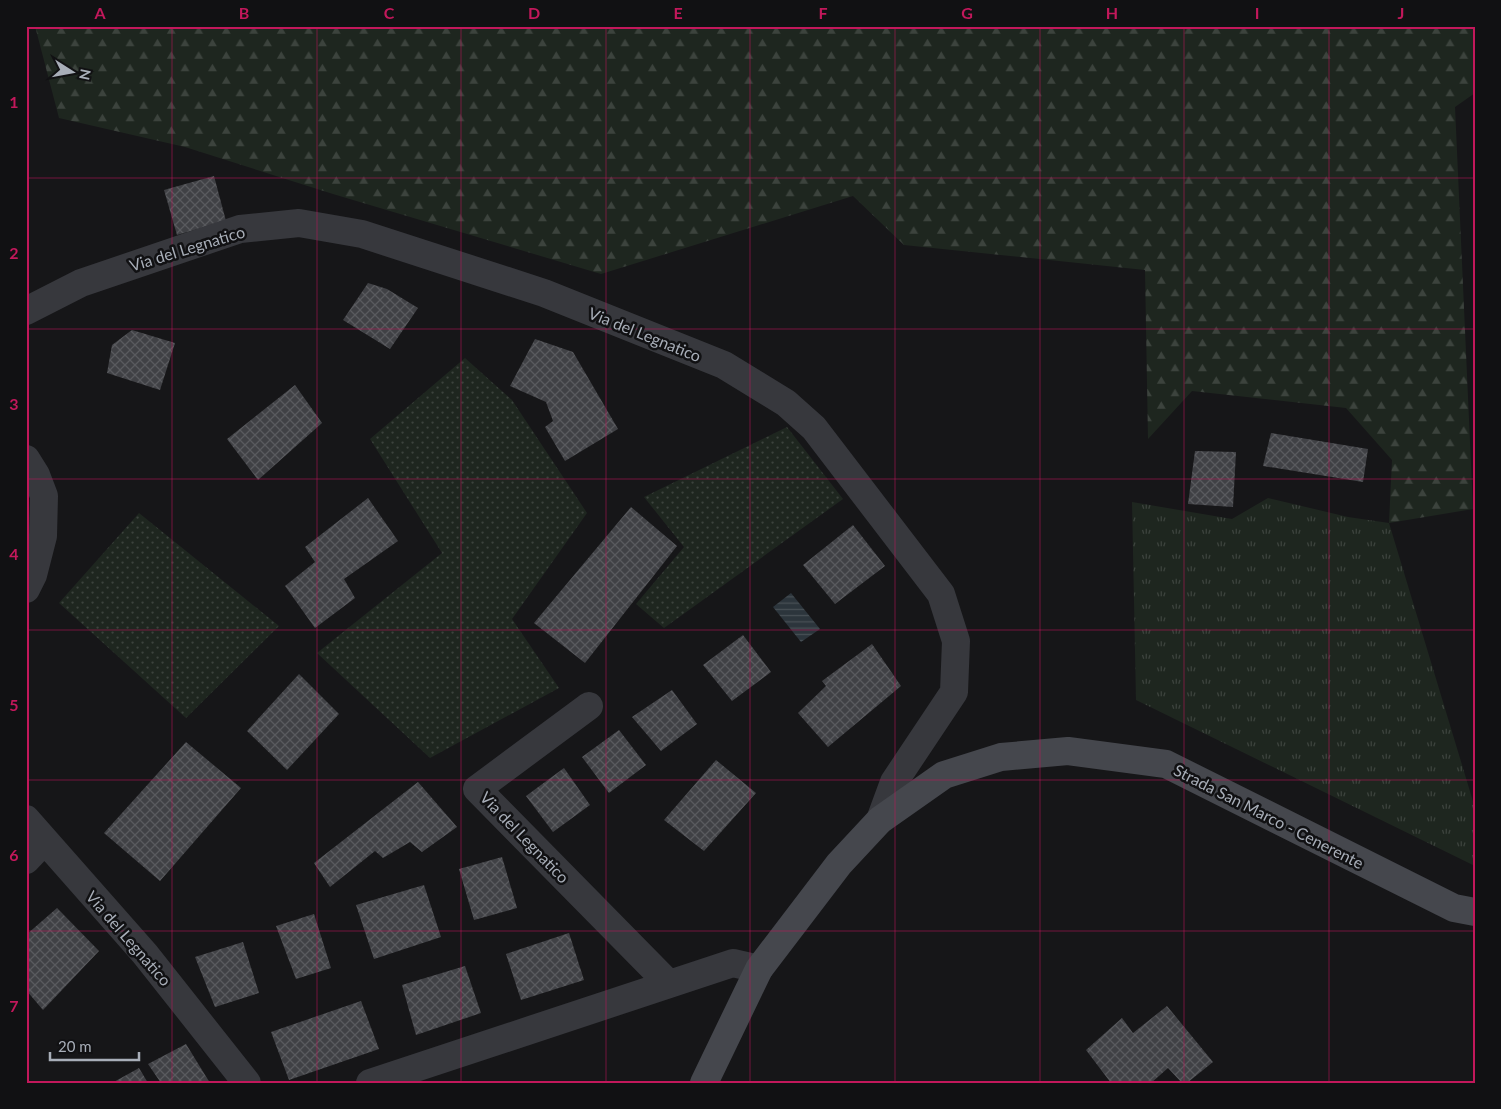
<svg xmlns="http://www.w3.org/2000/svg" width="1501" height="1109" font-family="Lato,sans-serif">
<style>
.grass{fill:url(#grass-tufts)}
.forest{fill:url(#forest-firs)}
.garden{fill:url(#garden-dots)}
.water{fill:url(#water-rules)}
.building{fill:url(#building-cross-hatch)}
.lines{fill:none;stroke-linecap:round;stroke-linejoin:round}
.street{stroke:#37383d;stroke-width:28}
.secondary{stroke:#45474d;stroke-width:28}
.grid{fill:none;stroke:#c2185b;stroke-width:1;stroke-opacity:0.55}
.labels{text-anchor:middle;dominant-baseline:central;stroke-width:5;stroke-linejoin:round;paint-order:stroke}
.street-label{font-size:16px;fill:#a8aeb8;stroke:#111113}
.neatline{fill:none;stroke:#c2185b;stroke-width:2}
.grid-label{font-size:16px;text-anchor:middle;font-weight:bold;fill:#c2185b}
</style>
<defs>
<pattern id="grass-tufts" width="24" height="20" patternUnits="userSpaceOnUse" patternTransform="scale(1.25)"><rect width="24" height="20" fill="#1e261f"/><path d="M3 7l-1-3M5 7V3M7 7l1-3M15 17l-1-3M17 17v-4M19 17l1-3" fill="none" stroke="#3c433d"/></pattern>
<pattern id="forest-firs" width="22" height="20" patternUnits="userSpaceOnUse" patternTransform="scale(1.25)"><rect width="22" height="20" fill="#1e261f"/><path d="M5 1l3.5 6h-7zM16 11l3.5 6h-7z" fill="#3c433d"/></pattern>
<pattern id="garden-dots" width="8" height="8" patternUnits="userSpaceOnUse" patternTransform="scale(1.25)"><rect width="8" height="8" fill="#1e261f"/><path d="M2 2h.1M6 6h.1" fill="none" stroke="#3c433d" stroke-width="1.8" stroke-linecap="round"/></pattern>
<pattern id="water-rules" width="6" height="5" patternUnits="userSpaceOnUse" patternTransform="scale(1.25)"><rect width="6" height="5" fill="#2c353c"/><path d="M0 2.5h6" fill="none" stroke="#485056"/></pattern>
<pattern id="building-cross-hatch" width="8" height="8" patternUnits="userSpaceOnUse" patternTransform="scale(1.25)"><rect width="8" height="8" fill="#404145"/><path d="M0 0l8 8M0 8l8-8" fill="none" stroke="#595a5e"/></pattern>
</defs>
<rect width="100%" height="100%" fill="#161618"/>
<path class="grass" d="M1268 498 1348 517 1389 523 1475 808V866L1136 700 1132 502 1232 519Z"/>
<path class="forest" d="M35 26H1475V93L1455 107 1473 509 1389 523 1392 460 1346 408 1192 391 1148 439 1145 270 904 245 853 196 601 274 333 194 185 147 59 118Z"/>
<path class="garden" d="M465 358 512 400 587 513 512 619 559 688 430 758 317 653 442 553 370 439Z
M787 427 843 499 664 628 636 604 684 547 644 497Z
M139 513 279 626 186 718 59 603Z"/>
<path class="water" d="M791 593 820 629 801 642 773 607Z"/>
<path class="building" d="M214 176 226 221 177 235 164 190Z
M368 283 387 289 418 308 390 349 343 320Z
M132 330 175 343 160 390 107 373 112 345Z
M535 339 573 352 618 429 565 461 545 427 553 421 546 402 510 386Z
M295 385 322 423 258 480 227 439Z
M1271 433 1368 449 1363 482 1263 466Z
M1195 451 1236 452 1233 507 1188 504Z
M368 498 398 541 344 579 355 598 315 628 285 586 315 562 305 547Z
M631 507 677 546 585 663 534 623Z
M853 525 885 566 835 604 803 565Z
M743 635 771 672 732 701 703 665Z
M872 644 901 686 828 747 798 713 826 686 822 681Z
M299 674 339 714 287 770 247 731Z
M672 690 697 724 661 751 632 717Z
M619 730 646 765 609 793 582 757Z
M186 742 241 788 160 881 104 833Z
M716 760 756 793 704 851 664 820Z
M564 768 590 805 553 832 526 796Z
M418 782 457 827 422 852 410 842 383 858 375 851 330 887 314 863Z
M502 857 517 908 474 920 459 869Z
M424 885 441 937 374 959 356 905Z
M57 908 99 951 43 1010 26 990V952L29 949 26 947V935Z
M314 914 331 968 296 979 276 926Z
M569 933 584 980 521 1000 506 954Z
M243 942 259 993 215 1007 195 957Z
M465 966 481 1013 416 1035 402 985Z
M361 1001 379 1049 289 1080 271 1032Z
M1167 1006 1213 1062 1187 1083H1182L1168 1068 1151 1083H1111L1086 1050 1122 1018 1133 1033Z
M186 1044 210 1083H161L148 1064Z
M139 1068 148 1083H112Z"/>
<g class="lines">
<path class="street" d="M26 311 81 283 240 229 299 223 362 234 544 293 724 365 786 403 814 428 941 594 956 641 954 692 894 782 880 820
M26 459 36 475 44 496 43 536 33 575 26 589
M589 706 477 789 669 984
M26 819 145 954 247 1083
M26 860 44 841
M370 1083 733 963 759 969"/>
<path class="secondary" d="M704 1083 759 969 839 864 880 820 944 775 1001 757 1068 751 1166 764 1454 908 1475 912"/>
</g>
<path class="grid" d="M172 26V1083M317 26V1083M461 26V1083M606 26V1083M750 26V1083M895 26V1083M1040 26V1083M1184 26V1083M1329 26V1083M26 178H1475M26 329H1475M26 479H1475M26 630H1475M26 780H1475M26 931H1475"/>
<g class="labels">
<g class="street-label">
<text transform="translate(187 248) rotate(-17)">Via del Legnatico</text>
<text transform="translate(645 334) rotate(22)">Via del Legnatico</text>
<text transform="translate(1269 816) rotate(27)">Strada San Marco - Cenerente</text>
<text transform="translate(525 837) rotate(46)">Via del Legnatico</text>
<text transform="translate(129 938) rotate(49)">Via del Legnatico</text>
</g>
</g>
<rect width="1501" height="1109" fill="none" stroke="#111113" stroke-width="55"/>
<g transform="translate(72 72) rotate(101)" stroke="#111113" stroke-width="4" paint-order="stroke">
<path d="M0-4L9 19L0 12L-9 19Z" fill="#a8aeb8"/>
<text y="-8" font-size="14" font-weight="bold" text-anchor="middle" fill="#a8aeb8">N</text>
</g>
<path d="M50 1052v8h89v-8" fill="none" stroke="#a8aeb8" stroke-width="2.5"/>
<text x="58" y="1052" font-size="15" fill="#a8aeb8" stroke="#111113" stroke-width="4" paint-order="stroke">20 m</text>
<rect x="28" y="28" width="1446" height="1054" class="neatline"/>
<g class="grid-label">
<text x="100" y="19">A</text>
<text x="244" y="19">B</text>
<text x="389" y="19">C</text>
<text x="534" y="19">D</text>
<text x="678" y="19">E</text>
<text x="823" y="19">F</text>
<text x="967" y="19">G</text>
<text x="1112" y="19">H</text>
<text x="1257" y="19">I</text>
<text x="1401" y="19">J</text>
<text x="14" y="108">1</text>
<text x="14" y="259">2</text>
<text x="14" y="410">3</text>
<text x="14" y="560">4</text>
<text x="14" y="711">5</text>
<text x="14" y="861">6</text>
<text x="14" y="1012">7</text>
</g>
</svg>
